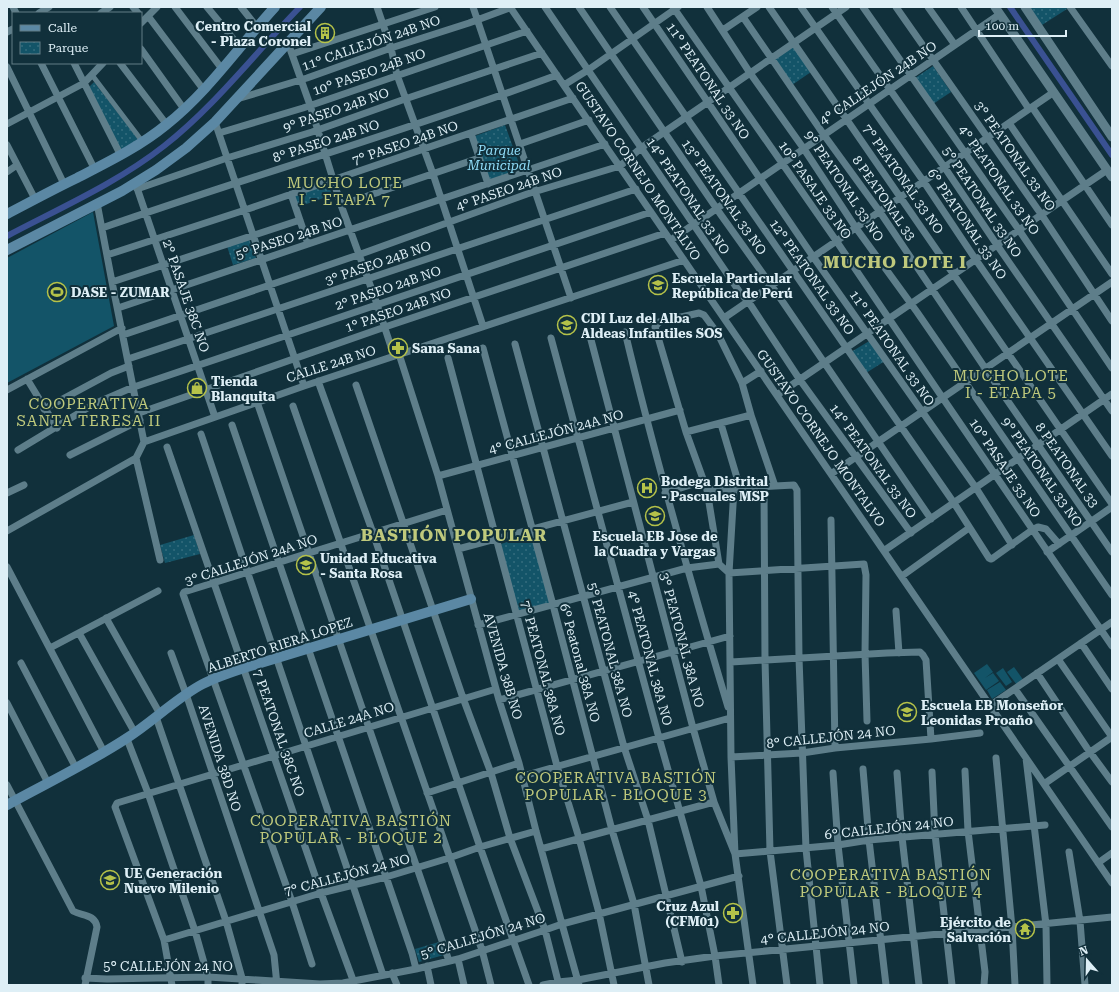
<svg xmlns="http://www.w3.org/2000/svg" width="1119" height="992" font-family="'Roboto Serif',serif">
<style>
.park{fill:url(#park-dots)}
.garden{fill:#135468}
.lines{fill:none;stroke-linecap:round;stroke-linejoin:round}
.canal{stroke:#3a5192;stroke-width:6}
.pedestrian{stroke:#5e7e8a;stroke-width:5}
.minor{stroke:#5e7e8a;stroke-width:7}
.tertiary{stroke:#5e7e8a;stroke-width:9}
.secondary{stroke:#5b88a4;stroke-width:10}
.labels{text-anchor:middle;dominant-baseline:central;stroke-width:4;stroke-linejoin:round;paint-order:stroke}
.poi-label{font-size:13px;font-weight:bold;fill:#deeff6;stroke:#11303b;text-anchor:start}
.street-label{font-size:13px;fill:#deeff6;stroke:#11303b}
.park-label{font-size:13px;font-style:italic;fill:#90dcf8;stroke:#11303b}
.quarter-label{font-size:15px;letter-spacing:1px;fill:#bfc97c;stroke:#11303b}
.district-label{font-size:17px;font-weight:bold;letter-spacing:1px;fill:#bfc97c;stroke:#11303b}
</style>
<defs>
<pattern id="park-dots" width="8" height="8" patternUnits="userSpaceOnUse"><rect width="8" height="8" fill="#135468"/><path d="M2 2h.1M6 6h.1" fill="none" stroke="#356d7e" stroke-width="1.8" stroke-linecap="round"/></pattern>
</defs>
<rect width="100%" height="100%" fill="#11303b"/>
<path class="park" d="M1029 7H1066L1067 9 1042 25Z
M793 47 811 72 792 85 774 60Z
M933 66 951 92 933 104 915 78Z
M94 82 138 139 121 150 88 88Z
M505 125 521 169 489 180 475 136Z
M328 184 332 195 298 207 294 196Z
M249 239 256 258 233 265 227 246Z
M871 340 885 361 866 373 851 352Z
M531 534 550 603 518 612 501 544Z
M194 535 200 554 165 563 160 545Z
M439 942 444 955 419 962 415 949Z"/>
<path class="garden" d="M93 212 114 326 7 383V258Z
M987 664 993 672 985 678 993 673 999 681 986 690 974 673Z
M1014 667 1024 681 1017 685 1007 672Z
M1003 668 1012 682 1006 686 996 673Z
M1000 682 1006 690 992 699 987 690Z"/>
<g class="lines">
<path class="canal" d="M1010 7 1112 155
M7 236C60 208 117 183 164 146 215 106 255 53 300 7"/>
<path class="pedestrian" d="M92 75 142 141"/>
<path class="minor" d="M13 7 16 13
M133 7 138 13
M175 7 222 69
M207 7 240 47
M241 7 257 27
M377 7 391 48 397 75 433 174 483 326
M473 7 571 298
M510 7 1112 883
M545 7 741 294 748 301 800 380 911 533
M579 7 721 215 776 292 931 519
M610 7 954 503 989 558 991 559 993 558 1032 530 1038 527 1046 529 1059 544
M643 7 814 258 976 488 1012 545
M673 7 835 239 940 394 1112 646
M707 7 750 73 804 149 856 228 917 312 1112 595
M769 7 1112 504
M801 7 924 182 976 260 1112 456
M832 7 945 168 997 245 1112 411
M863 7 1019 230 1112 368
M896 7 1041 214 1112 321
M928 7 955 45
M961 7 1029 109
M1070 7 1112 66
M39 13 49 7
M101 13 110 7
M148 16 203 89
M743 17 824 135 880 212 985 368 1112 552
M141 23 157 7
M723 30 757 7
M7 32 13 29
M288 43 310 105 341 205 377 304 394 356
M141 49 184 109
M292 54 435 7
M41 63 92 164
M74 63 121 156
M120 63 167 125
M7 67 64 184
M564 85 588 70 678 7
M237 99 307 78 391 48 469 23 512 7
M1032 107 1112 225
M215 122 304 386
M1009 123 1112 274
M7 124 84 83 103 63
M219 133 303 108 527 31
M471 133 488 184
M520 144 589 120
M7 145 35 199
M7 172 17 165
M136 185 215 417
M137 189 227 158 312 132 405 99 542 53
M291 194 308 244
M97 203 112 282 144 442
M341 205 479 158
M102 228C253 175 407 131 557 75
M671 240 1000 14
M107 255 245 210 573 98
M112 282 300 220
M118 308 605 144
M724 318 1054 92
M625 332C655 458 691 583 728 707
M123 335 358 255 527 194 620 166 641 148 846 7
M590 336 693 728 714 802 735 854
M551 338 659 738 701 886 715 956 719 985
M515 344 624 747 648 820 682 962
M483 348 553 605 612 830 634 904 649 985
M399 354 438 476 499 700 519 763 536 831 579 985
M448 358 557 766 579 838 599 913 614 985
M128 359 636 189
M27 379 57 428
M318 381 373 533 480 847 529 985
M742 383 761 371
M356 385 463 698 491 773 510 838 545 930 559 985
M7 390 122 328
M777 395 1107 170
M257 402 449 961
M293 406 482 950 491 985
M44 409 111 373 129 366
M139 413 385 327 665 233
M721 424 740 488
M232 425 412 953 416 969
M686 432 751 415
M201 434 383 975
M167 447 321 893 353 980
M18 450 94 404 131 388 651 212
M70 455 140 420
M136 458 160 560
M831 474 1112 282
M438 476 680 410
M775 486 794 485 797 490 799 658 806 849 820 985
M764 487 765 660 770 851 787 985
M734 488 729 573 731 757 735 854 753 985
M707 490 775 486 751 415 742 383 718 334 704 315 699 313 659 322 655 327 686 432 707 490 719 564 729 573
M7 493 24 485
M665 493 703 481
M831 520 835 748
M7 531 136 458 144 442 304 386 684 260
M458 549 633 502
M885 550 1112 394
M1047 552 1112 507
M7 567 104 752
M729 573 864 564 866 575 865 654 867 721
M902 576 969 528
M896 611 899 653
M106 618 160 714
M478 625 687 568 719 564
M79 633 135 733
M1081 643 1112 689
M50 648 158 591
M171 653 186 694 274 955 277 985
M1058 659 1112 737
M731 662 887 653 920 652 923 655 926 660 931 739
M21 663 76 768
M1037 673 1087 748 1112 782
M1015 689 1112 827
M499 700 730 636
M7 703 48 783
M991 705 1112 622
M156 717 226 921 242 978V985
M127 739 148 793 195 931 208 977V985
M731 757 802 753 835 748 931 739 980 733
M996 758 1012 928 1015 985
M1026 758 1046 925 1047 985
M863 769 869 840 886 985
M965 771 968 831 985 972 984 985
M932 772 935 834 952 985
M833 773 838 845 854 985
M897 773 902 837 919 985
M523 776 730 718
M1044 784 1112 737
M7 785 73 911C82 916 95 914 97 927L85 985
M427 793 519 763
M541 849 714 802
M1069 852 1080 921 1085 985
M735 854 838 845 869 840 1045 825
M1098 863 1112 853
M164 940 321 893 386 877 449 858 480 847 536 831
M458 959 464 985
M312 964 292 902 183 594 184 592 447 510
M427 966 431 985
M392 973 397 985
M85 978 107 979 208 977 320 984 343 983 416 969 458 959 545 930 562 924 739 876
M172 985 164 940 115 807 117 803 496 689
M543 985 558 982 578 980 665 963 715 956 1112 917"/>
<path class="tertiary" d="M995 7 1112 177
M1025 7 1112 137"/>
<path class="secondary" d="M7 214C30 202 54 189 77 178 108 162 139 147 166 125 208 92 239 46 275 7
M7 250 122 191 156 170 186 148 215 122 321 7
M7 805C47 783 89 763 127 738 152 722 173 701 199 686 213 678 229 673 244 668L471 599"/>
</g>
<defs>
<symbol id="building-ring" viewBox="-11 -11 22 22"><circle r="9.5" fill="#11303b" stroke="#b5c249" stroke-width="1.5"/><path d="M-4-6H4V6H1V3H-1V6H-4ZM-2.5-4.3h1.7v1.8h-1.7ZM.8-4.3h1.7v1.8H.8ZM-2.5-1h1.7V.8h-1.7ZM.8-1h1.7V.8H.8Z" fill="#b5c249"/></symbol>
<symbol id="school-ring" viewBox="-11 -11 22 22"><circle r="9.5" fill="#11303b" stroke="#b5c249" stroke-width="1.5"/><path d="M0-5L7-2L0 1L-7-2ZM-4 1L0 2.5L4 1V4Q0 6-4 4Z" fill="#b5c249"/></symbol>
<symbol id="stadium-ring" viewBox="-11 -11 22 22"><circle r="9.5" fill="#11303b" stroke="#b5c249" stroke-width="1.5"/><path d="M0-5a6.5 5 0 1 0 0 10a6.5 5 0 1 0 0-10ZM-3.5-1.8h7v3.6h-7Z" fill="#b5c249"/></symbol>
<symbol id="pharmacy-ring" viewBox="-11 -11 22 22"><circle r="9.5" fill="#11303b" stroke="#b5c249" stroke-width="1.5"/><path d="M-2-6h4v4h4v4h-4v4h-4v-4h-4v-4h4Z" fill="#b5c249"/></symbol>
<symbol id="shop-ring" viewBox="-11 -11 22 22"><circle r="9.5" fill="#11303b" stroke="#b5c249" stroke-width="1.5"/><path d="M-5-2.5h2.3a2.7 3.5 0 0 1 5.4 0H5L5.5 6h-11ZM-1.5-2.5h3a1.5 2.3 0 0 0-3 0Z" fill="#b5c249"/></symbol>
<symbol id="hospital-ring" viewBox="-11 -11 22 22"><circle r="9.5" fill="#11303b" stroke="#b5c249" stroke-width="1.5"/><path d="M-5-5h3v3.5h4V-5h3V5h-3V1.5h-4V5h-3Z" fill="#b5c249"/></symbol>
<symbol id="temple-ring" viewBox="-11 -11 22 22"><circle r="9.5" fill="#11303b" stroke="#b5c249" stroke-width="1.5"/><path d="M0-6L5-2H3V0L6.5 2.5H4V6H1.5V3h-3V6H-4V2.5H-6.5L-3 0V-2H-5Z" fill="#b5c249"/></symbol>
</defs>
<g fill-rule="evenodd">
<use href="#building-ring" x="314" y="22" width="22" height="22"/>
<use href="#school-ring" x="647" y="274" width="22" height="22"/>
<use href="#stadium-ring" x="46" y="281" width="22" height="22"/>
<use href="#school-ring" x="556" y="314" width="22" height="22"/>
<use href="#pharmacy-ring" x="387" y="337" width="22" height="22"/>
<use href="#shop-ring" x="186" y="377" width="22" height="22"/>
<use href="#hospital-ring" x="636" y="477" width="22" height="22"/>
<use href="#school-ring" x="644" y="505" width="22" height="22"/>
<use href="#school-ring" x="295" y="554" width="22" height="22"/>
<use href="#school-ring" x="896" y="701" width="22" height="22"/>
<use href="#school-ring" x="99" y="869" width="22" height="22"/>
<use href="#pharmacy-ring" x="722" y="902" width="22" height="22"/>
<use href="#temple-ring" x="1014" y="918" width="22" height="22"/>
</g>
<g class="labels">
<g class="poi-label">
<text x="311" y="26" text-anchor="end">Centro Comercial<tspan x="311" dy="15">- Plaza Coronel</tspan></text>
<text x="672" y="278">Escuela Particular<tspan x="672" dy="15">República de Perú</tspan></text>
<text x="71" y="292">DASE - ZUMAR</text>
<text x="581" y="318">CDI Luz del Alba<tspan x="581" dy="15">Aldeas Infantiles SOS</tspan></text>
<text x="412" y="348">Sana Sana</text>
<text x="211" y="381">Tienda<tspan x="211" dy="15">Blanquita</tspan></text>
<text x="661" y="481">Bodega Distrital<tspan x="661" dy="15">- Pascuales MSP</tspan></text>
<text x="655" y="536" text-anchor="middle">Escuela EB Jose de<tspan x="655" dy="15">la Cuadra y Vargas</tspan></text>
<text x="320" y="558">Unidad Educativa<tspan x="320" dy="15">- Santa Rosa</tspan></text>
<text x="921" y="705">Escuela EB Monseñor<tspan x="921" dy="15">Leonidas Proaño</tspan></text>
<text x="124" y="873">UE Generación<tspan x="124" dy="15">Nuevo Milenio</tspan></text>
<text x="719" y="906" text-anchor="end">Cruz Azul<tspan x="719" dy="15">(CFM01)</tspan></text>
<text x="1011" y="922" text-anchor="end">Ejército de<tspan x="1011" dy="15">Salvación</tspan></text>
</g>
<g class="street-label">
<text transform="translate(371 43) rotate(-19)">11° CALLEJÓN 24B NO</text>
<text transform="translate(369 72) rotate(-19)">10° PASEO 24B NO</text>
<text transform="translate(708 81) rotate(56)">11° PEATONAL 33 NO</text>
<text transform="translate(878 83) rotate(-34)">4° CALLEJÓN 24B NO</text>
<text transform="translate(336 110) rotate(-19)">9° PASEO 24B NO</text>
<text transform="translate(326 141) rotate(-18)">8° PASEO 24B NO</text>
<text transform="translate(405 143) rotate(-19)">7° PASEO 24B NO</text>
<text transform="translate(1015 156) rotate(55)">3° PEATONAL 33 NO</text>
<text transform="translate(638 171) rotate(56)">GUSTAVO CORNEJO MONTALVO</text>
<text transform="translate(903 179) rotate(55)">7° PEATONAL 33 NO</text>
<text transform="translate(999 180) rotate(55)">4° PEATONAL 33 NO</text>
<text transform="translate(844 186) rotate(56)">9° PEATONAL 33 NO</text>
<text transform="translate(509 189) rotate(-19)">4° PASEO 24B NO</text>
<text transform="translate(815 190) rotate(55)">10° PASAJE 33 NO</text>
<text transform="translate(688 196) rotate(56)">14° PEATONAL 33 NO</text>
<text transform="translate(724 197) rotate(55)">13° PEATONAL 33 NO</text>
<text transform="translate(884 198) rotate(55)">8 PEATONAL 33</text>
<text transform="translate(982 202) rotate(56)">5° PEATONAL 33 NO</text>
<text transform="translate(967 224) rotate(56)">6° PEATONAL 33 NO</text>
<text transform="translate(289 238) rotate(-18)">5° PASEO 24B NO</text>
<text transform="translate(378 263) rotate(-19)">3° PASEO 24B NO</text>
<text transform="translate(812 277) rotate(55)">12° PEATONAL 33 NO</text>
<text transform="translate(388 288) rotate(-19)">2° PASEO 24B NO</text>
<text transform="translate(186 296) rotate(71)">2° PASAJE 38C NO</text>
<text transform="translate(398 310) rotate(-19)">1° PASEO 24B NO</text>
<text transform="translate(892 348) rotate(55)">11° PEATONAL 33 NO</text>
<text transform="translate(331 364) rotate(-18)">CALLE 24B NO</text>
<text transform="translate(556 432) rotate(-15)">4° CALLEJÓN 24A NO</text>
<text transform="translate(821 438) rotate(55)">GUSTAVO CORNEJO MONTALVO</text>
<text transform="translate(873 461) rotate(54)">14° PEATONAL 33 NO</text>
<text transform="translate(1067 465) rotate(55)">8 PEATONAL 33</text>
<text transform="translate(1005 468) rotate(56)">10° PASAJE 33 NO</text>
<text transform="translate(1042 472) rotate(55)">9° PEATONAL 33 NO</text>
<text transform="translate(251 560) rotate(-18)">3° CALLEJÓN 24A NO</text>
<text transform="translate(682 640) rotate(75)">3° PEATONAL 38A NO</text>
<text transform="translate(280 645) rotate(-18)">ALBERTO RIERA LOPEZ</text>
<text transform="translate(610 650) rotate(75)">5° PEATONAL 38A NO</text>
<text transform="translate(650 658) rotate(75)">4° PEATONAL 38A NO</text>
<text transform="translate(580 663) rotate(75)">6º Peatonal 38A NO</text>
<text transform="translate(503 666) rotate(74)">AVENIDA 38B NO</text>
<text transform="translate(543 668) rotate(75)">7° PEATONAL 38A NO</text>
<text transform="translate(349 720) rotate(-17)">CALLE 24A NO</text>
<text transform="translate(279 733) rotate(71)">7 PEATONAL 38C NO</text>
<text transform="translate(831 737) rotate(-6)">8° CALLEJÓN 24 NO</text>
<text transform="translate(220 758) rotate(72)">AVENIDA 38D NO</text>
<text transform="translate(889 828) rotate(-6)">6° CALLEJÓN 24 NO</text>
<text transform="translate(347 875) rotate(-15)">7° CALLEJÓN 24 NO</text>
<text transform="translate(825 933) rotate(-6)">4° CALLEJÓN 24 NO</text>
<text transform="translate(483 936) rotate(-17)">5° CALLEJÓN 24 NO</text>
<text x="168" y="966">5° CALLEJÓN 24 NO</text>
</g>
<g class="park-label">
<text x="499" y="150">Parque<tspan x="499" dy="15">Municipal</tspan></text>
</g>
<g class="quarter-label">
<text x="345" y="183">MUCHO LOTE<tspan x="345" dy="17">I - ETAPA 7</tspan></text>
<text x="1011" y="376">MUCHO LOTE<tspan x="1011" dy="17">I - ETAPA 5</tspan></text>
<text x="89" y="404">COOPERATIVA<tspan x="89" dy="17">SANTA TERESA II</tspan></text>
<text x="616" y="778">COOPERATIVA BASTIÓN<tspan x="616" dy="17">POPULAR - BLOQUE 3</tspan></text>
<text x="351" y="821">COOPERATIVA BASTIÓN<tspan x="351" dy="17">POPULAR - BLOQUE 2</tspan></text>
<text x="891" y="875">COOPERATIVA BASTIÓN<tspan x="891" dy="17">POPULAR - BLOQUE 4</tspan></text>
</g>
<g class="district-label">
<text x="895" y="262">MUCHO LOTE I</text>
<text x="454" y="535">BASTIÓN POPULAR</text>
</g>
</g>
<rect width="1119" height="992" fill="none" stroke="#deeff6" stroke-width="16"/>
<rect x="12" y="12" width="130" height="52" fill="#11303b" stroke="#637c86"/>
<rect x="20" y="25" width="20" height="6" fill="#5b88a4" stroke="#637c86"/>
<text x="48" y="32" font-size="12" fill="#deeff6">Calle</text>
<rect x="20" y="42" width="20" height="12" fill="url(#park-dots)" stroke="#637c86"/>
<text x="48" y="52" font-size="12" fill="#deeff6">Parque</text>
<g transform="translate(1087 960) rotate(340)" stroke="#11303b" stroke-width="3" paint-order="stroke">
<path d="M0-3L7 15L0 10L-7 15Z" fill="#deeff6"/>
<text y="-6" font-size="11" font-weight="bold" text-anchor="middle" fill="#deeff6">N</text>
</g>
<path d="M979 30v6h87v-6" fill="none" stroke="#deeff6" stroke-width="2"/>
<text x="985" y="30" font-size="12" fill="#deeff6" stroke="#11303b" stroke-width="3" paint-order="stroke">100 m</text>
</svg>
